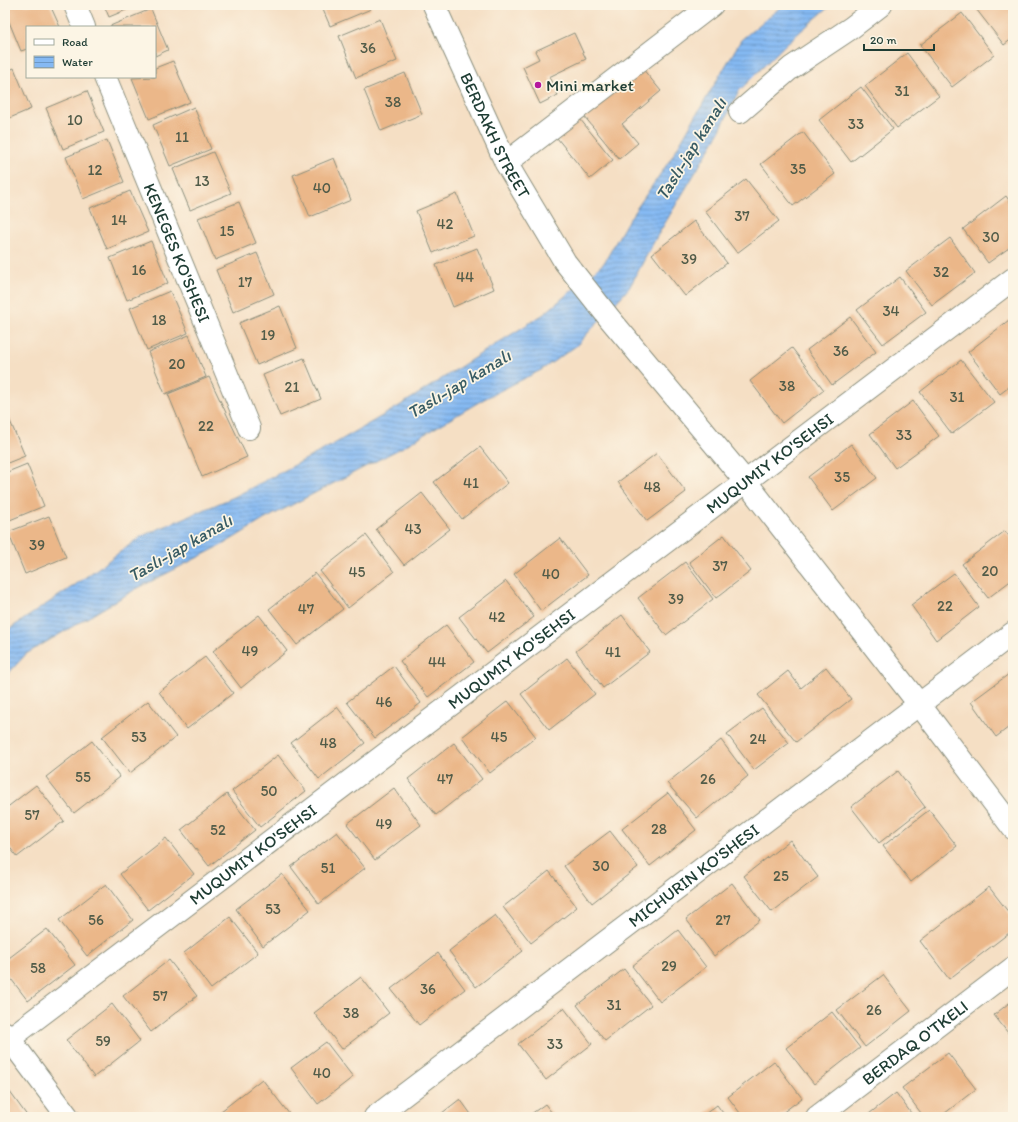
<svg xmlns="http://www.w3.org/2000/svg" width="1018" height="1122" font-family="Itim,sans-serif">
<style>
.water{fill:url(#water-rules);stroke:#527b94}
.building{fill:#ebb789}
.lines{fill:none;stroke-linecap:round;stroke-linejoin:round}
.minor-casing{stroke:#8a8e7c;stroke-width:24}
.minor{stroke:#fff;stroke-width:22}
.poi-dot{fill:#b5179e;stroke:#fcf5e5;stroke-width:1.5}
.labels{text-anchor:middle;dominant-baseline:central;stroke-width:3.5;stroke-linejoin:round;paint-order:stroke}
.number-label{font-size:15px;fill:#525c49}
.poi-label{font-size:17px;fill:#1f3d34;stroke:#fcf5e5;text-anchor:start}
.street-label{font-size:17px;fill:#1f3d34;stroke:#fcf5e5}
.water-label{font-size:18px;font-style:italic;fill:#385c64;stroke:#fcf5e5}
</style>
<defs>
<pattern id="water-rules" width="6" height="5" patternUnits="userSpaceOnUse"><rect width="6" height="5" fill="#85b9f3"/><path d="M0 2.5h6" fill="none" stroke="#6c98c6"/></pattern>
</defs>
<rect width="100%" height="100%" fill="#fcf5e5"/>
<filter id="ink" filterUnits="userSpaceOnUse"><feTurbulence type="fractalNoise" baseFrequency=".025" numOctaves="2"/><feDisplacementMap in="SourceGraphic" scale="8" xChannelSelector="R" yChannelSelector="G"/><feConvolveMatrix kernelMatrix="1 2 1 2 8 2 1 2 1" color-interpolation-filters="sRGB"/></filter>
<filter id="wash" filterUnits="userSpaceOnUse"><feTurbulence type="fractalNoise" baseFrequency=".012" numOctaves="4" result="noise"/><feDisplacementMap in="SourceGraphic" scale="16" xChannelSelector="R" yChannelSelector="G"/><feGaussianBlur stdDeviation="0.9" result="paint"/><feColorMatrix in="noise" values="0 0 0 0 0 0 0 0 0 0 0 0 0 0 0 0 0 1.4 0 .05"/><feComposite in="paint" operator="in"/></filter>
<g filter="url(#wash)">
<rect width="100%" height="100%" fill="#f5dfc4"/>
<path class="water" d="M783 5H831L787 43 739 91 716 138 656 238 629 288 576 346 541 370 484 399 401 448 265 519 222 545 136 589 26 654 5 677V632L75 585 142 536 234 497 327 448 401 405 474 358 544 314 604 263 626 224 672 157 698 112 741 40Z"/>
<g id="blocks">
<path class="building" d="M16 5H50L60 27H27V49L21 51 5 12V9Z
M104 5H138L109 17Z
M321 5H369L371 9 330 26Z
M973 5H1013V38L1004 45Z
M151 9 168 50 155 56V27H111L110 26Z
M962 13 994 55 952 87 920 45Z
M380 19 397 61 356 78 339 36Z
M574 33 586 59 549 77 558 95 540 104 523 67 539 59 535 51Z
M907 53 939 96 897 128 865 86Z
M173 61 190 102 149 119 132 78 155 77V68Z
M14 68 31 109 5 120V72Z
M642 68 661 91 622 124 638 143 619 159 584 116Z
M405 73 422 114 381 131 364 90Z
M861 87 893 129 851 162 819 120Z
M87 91 104 132 63 149 46 108Z
M194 107 211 149 170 166 153 125Z
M580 119 613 160 590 179 557 138Z
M803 132 835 174 793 206 761 164Z
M107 140 124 182 83 199 66 157Z
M213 152 231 193 190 210 173 169Z
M334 158 351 200 310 217 293 175Z
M746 179 779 221 737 253 705 211Z
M130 191 148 232 107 249 90 208Z
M457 194 474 236 433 253 416 211Z
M1006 196 1013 206V245L988 263 963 229Z
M239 202 256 243 215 260 198 218Z
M694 221 727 263 685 296 652 254Z
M950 238 975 273 932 305 906 271Z
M151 241 168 283 127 300 110 258Z
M477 248 494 289 453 307 436 265Z
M257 253 274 294 233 312 216 270Z
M900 277 926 312 883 344 857 310Z
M170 291 188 333 147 350 130 308Z
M280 306 297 348 257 365 239 323Z
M850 317 876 352 832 385 807 350Z
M1009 320 1013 325V384L1000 394 968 352Z
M189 335 206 377 165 394 148 352Z
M792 348 824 390 782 423 750 381Z
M304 358 321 399 280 416 263 375Z
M961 360 994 402 952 434 920 392Z
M209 377 247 457 202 477 168 394Z
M913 401 939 436 895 468 870 434Z
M7 414 25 456 5 464V415Z
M851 444 877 478 833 511 808 477Z
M480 447 508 483 462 519 434 482Z
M657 453 686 492 647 521 618 482Z
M27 464 44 506 5 522V473Z
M422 493 450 529 404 565 376 529Z
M49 516 66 557 25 574 8 532Z
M1005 531 1013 541V579L988 598 962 564Z
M366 535 394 572 348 608 320 571Z
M724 535 751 571 716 598 689 562Z
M560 538 588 575 541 611 514 574Z
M685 562 713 599 666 635 638 598Z
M315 573 343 609 297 645 269 609Z
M954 573 979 607 936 640 911 605Z
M506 581 534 617 487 653 459 617Z
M259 615 287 651 241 688 213 651Z
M622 615 650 652 603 688 576 651Z
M446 625 474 662 428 697 400 661Z
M205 657 233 693 187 729 159 692Z
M567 658 595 694 549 730 521 694Z
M394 666 421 703 375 738 347 702Z
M826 667 851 699 796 742 758 695 788 671 801 688Z
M1013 671V724L996 737 971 702Z
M148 701 176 737 130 773 102 737Z
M508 701 536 737 490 773 462 737Z
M337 707 365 743 319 779 291 743Z
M762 708 789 743 754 770 727 734Z
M721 740 748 776 697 818 667 783Z
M92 741 120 777 74 813 46 777Z
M454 743 482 779 436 815 408 779Z
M278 755 306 791 260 827 232 791Z
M898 771 925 807 879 843 851 807Z
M36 785 64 821 17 857 5 841V809Z
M394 788 421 825 375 860 347 824Z
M668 793 696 830 650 866 622 829Z
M227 794 255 830 209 866 181 830Z
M929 810 957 846 911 882 883 846Z
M610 831 638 867 592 903 564 866Z
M337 832 365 868 319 904 291 867Z
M166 838 194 874 148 910 120 874Z
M790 840 818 877 772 912 744 876Z
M549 871 577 907 531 943 503 907Z
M282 874 310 910 263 946 236 909Z
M732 883 760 920 714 956 686 919Z
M106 884 133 920 87 956 59 920Z
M989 887 1013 918V930L949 979 920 941Z
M495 915 523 951 476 987 449 951Z
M230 917 258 953 211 989 184 953Z
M47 929 75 965 28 1001 5 971V961Z
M678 930 706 967 660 1002 632 966Z
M438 953 465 989 419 1025 391 989Z
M169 960 197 996 151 1032 123 996Z
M624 969 651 1005 605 1041 577 1005Z
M883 975 911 1011 865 1047 837 1010Z
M361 977 389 1013 342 1049 314 1013Z
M1013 1000V1029L1008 1033 994 1015Z
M112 1004 140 1041 94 1077 66 1040Z
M564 1008 592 1044 546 1080 518 1044Z
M832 1012 860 1048 814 1084 786 1048Z
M326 1042 353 1077 318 1104 291 1068Z
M948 1053 976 1089 940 1117H924L902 1088Z
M774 1061 802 1098 777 1117H743L728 1097Z
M262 1079 290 1115 287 1117H218L216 1115Z
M7 1088 28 1117H5V1089Z
M896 1093 914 1117H865Z
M460 1099 473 1117H437Z
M545 1104 555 1117H527Z
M717 1105 726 1117H701Z"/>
</g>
</g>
<g filter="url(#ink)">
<use href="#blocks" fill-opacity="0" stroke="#8a8e7c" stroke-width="1"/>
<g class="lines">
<defs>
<g id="minor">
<path d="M75 5 84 27"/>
<path id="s1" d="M434 5 506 163 565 262 610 319 746 482 919 704 1013 828"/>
<path id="s2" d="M105 77 249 428"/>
<path d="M740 112 791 68 851 28 881 5"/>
<path d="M506 163 712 5"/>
<path d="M5 1033 68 1117"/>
<path id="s3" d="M9 1039 1013 279"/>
<path id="s4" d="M375 1117 1013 633"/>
<path id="s5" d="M817 1117 1013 968"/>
</g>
</defs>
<use href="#minor" class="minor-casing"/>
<use href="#minor" class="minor"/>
</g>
</g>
<circle class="poi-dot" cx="538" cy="85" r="4"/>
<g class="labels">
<g class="number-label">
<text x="368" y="48">36</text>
<text x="902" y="91">31</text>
<text x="393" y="102">38</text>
<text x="75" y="120">10</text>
<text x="856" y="124">33</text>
<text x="182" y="137">11</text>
<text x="798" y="169">35</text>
<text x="95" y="170">12</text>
<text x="202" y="181">13</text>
<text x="322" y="188">40</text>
<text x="742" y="216">37</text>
<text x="119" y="220">14</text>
<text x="445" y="224">42</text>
<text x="227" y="231">15</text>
<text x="991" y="237">30</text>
<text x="689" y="259">39</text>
<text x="139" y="270">16</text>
<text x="941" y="272">32</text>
<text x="465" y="277">44</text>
<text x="245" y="282">17</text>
<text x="891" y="311">34</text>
<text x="159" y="320">18</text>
<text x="268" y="335">19</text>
<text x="841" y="351">36</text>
<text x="177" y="364">20</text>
<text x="787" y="386">38</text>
<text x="292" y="387">21</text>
<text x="957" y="397">31</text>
<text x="206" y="426">22</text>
<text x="904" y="435">33</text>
<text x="842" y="477">35</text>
<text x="471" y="483">41</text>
<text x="652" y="487">48</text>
<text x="413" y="529">43</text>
<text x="37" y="545">39</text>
<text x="720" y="566">37</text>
<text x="990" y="571">20</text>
<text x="357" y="572">45</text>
<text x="551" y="574">40</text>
<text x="676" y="599">39</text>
<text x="945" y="606">22</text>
<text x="306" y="609">47</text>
<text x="497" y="617">42</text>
<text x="250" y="651">49</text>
<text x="613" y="652">41</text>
<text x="437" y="662">44</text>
<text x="384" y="702">46</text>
<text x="139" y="737">53</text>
<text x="499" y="737">45</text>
<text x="758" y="739">24</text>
<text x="328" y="743">48</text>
<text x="83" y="777">55</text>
<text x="445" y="779">47</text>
<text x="708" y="779">26</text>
<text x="269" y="791">50</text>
<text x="32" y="815">57</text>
<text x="384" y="824">49</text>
<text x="659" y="829">28</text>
<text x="218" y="830">52</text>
<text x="601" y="866">30</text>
<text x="328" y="868">51</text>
<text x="781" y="876">25</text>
<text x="273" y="909">53</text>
<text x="96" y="920">56</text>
<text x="723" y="920">27</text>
<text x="669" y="966">29</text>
<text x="38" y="968">58</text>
<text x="428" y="989">36</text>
<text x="160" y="996">57</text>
<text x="614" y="1005">31</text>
<text x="874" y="1010">26</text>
<text x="351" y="1013">38</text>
<text x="103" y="1041">59</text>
<text x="555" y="1044">33</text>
<text x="322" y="1073">40</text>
</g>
<g class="poi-label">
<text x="546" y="85">Mini market</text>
</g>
<g class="street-label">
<text stroke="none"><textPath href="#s1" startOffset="144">BERDAKH STREET</textPath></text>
<text stroke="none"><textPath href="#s2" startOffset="190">KENEGES KO'SHESI</textPath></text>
<text stroke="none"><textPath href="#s3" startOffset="954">MUQUMIY KO'SEHSI</textPath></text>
<text stroke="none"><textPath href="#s3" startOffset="630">MUQUMIY KO'SEHSI</textPath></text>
<text stroke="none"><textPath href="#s3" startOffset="306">MUQUMIY KO'SEHSI</textPath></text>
<text stroke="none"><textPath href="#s4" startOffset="400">MICHURIN KO'SHESI</textPath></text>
<text stroke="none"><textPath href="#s5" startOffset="123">BERDAQ O'TKELI</textPath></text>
</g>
<g class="water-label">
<text transform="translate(691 149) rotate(-58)">Taslı-jap kanalı</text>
<text transform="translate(459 384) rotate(-31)">Taslı-jap kanalı</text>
<text transform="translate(180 548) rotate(-30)">Taslı-jap kanalı</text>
</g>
</g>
<rect width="1018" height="1122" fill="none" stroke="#fcf5e5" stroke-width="20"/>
<rect x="26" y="26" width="130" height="52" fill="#fcf5e5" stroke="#a4ab9e"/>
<rect x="34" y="39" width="20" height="6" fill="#ffffff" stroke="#a4ab9e"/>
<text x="62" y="46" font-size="12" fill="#1f3d34">Road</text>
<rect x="34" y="56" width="20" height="12" fill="url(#water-rules)" stroke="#a4ab9e"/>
<text x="62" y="66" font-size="12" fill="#1f3d34">Water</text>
<path d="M864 44v6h70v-6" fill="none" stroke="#1f3d34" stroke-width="2"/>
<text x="870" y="44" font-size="12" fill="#1f3d34" stroke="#fcf5e5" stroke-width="3" paint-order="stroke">20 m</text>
</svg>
